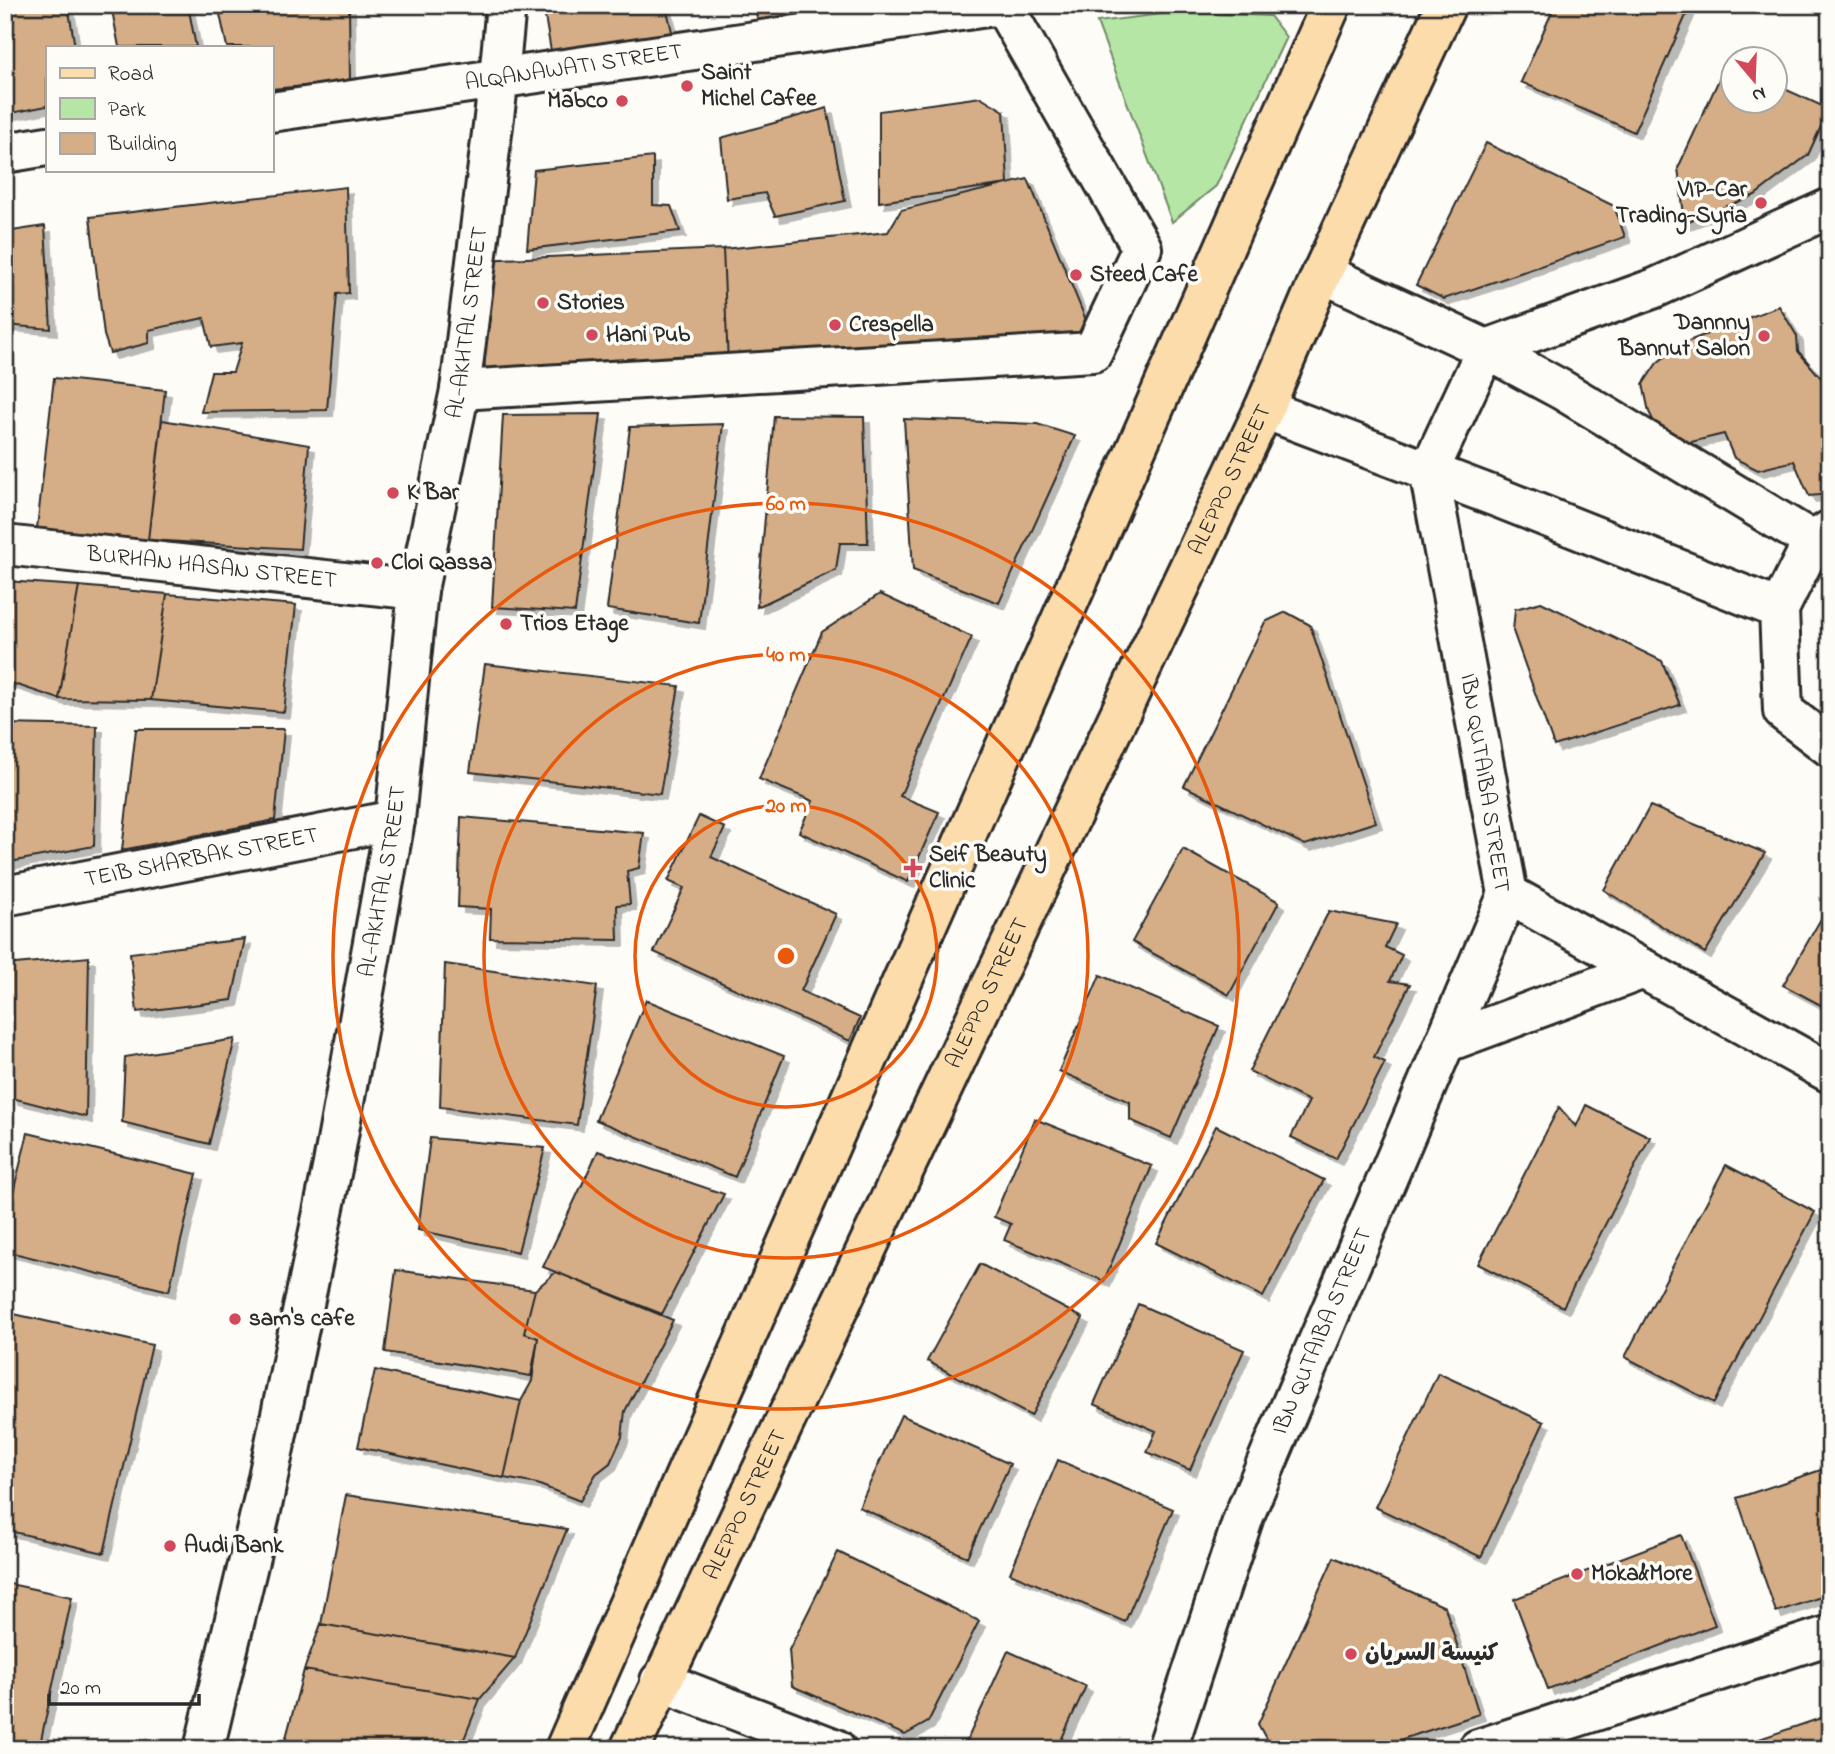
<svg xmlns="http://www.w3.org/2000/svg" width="1835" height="1754" font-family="'Indie Flower','Playpen Sans Arabic',sans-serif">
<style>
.park{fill:#b6e6a5;stroke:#708868;stroke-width:2}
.building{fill:#d5ae87;stroke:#2b2b2b;stroke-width:2;filter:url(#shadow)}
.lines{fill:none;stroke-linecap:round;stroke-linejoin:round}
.street-casing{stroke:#2b2b2b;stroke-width:44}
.secondary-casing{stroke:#2b2b2b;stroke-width:44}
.primary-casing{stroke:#2b2b2b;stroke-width:44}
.street{stroke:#fdfcf7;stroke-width:38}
.secondary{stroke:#fdfcf7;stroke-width:38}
.primary{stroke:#fddcac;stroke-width:38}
.ring{fill:none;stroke:#e8590c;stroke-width:3.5}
.poi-dot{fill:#d1495b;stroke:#fdfcf7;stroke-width:2.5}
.labels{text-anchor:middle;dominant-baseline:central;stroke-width:7;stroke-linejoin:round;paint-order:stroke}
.street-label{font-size:23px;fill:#2b2b2b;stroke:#fdfcf7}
.poi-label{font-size:23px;font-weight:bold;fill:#2b2b2b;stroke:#fdfcf7;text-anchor:start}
.centre{fill:#e8590c;stroke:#fdfcf7;stroke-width:3.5}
.ring-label{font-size:21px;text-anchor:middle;font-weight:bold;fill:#e8590c;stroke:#fdfcf7;stroke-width:7;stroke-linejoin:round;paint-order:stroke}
</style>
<defs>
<filter id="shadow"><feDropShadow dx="6" dy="6" stdDeviation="0" flood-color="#0004"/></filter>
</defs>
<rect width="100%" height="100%" fill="#fdfcf7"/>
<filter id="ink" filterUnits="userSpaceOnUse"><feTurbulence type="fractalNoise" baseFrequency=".0143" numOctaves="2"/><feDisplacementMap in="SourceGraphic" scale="14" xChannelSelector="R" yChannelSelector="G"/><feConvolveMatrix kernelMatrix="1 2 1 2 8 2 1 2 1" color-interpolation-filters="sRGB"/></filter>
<g filter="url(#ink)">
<path class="park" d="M1177 12 1270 16 1286 37 1216 186 1172 222 1097 22Z"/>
<path class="building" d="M5 5H68L75 47H47V106L11 113 5 81Z
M111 5H188L196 47H119Z
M218 5H349L350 82 271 89V47H227Z
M543 5H668L666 6 674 40 552 57Z
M754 5H873L758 21Z
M1555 5H1675L1688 11 1634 132 1521 82Z
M1727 62 1734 65V102H1776V85L1829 109 1808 155 1755 195 1685 223 1678 168Z
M981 97 1004 111 1008 184 879 202V111Z
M827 108 845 201 775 216 765 193 727 199 721 138Z
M1486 143 1614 206 1625 237 1444 299 1416 285Z
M653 157V205L671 206 680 231 527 249 534 170Z
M1028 179 1088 325 1075 341 728 364 723 249 888 232 901 210Z
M346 187 349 293 337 294 327 410 201 412 211 372H233L242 343 211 347 204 318 149 330V343L110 353 104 335 90 217Z
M45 226 51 329 5 325V232Z
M723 249 728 364 485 375 480 260Z
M1779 306 1797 336 1798 351 1822 379 1830 420V494L1809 496 1794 461 1758 470 1734 458 1724 434 1679 445 1660 434 1649 412 1643 384 1657 363 1681 344Z
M1830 365V399L1822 379Z
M54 378 165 390 148 540 37 528Z
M601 414 575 612 492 607 503 415Z
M774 416 864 417 868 543H840L836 570 757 607Z
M904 419 1037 424 1075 436 999 603 913 570Z
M162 420 309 445 300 549 148 540Z
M723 424 699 623 607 609 630 427Z
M5 581 79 586 59 699 5 681Z
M79 586 167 594 151 700 59 699Z
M167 594 296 605 284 712 151 700Z
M880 594 972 637 900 796 939 812 908 882 799 832 813 801 759 779 822 632Z
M1541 602 1662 661 1680 705 1554 746 1513 631 1515 609Z
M1286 612 1310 625 1376 822 1305 845 1184 786 1265 622Z
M485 664 679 686 660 794 470 772Z
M5 724 97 726 94 846 5 863Z
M136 729H284L275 820 122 850Z
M1650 806 1765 853 1705 953 1604 890Z
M699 816 725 828 711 857 836 914 801 991 860 1018 850 1041 654 952 684 888 668 881Z
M461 817 644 833 639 868 627 871 630 904 617 905 618 940 490 938 491 909 458 907Z
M1183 849 1279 902 1229 995 1132 942Z
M1830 903V1010L1783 985Z
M1329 911 1396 924 1385 947 1402 955 1390 981 1410 984 1374 1057 1385 1062 1336 1159 1291 1137 1309 1101 1249 1071Z
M245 939 232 1000 137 1012 130 953Z
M89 957 86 1117 12 1098 5 1058V965Z
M445 964 597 986 577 1125 440 1107Z
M1100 975 1219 1026 1171 1138 1130 1120V1102L1059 1071Z
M646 1000 784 1056 735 1177 596 1120Z
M235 1039 209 1144 122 1122 125 1057Z
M1586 1105 1650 1137 1563 1307 1478 1264 1559 1107 1576 1127Z
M1035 1119 1152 1166 1104 1281 1004 1240 1011 1224 994 1217Z
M1216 1126 1324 1180 1263 1297 1156 1243Z
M28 1133 197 1174 169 1291 5 1251V1224Z
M430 1138 545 1148 518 1252 418 1230Z
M598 1151 724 1194 662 1314 543 1267Z
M1726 1165 1815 1212 1714 1403 1625 1357Z
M980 1264 1083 1318 1031 1416 927 1361Z
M396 1270 535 1290 524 1333 538 1338 531 1376 385 1352Z
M556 1272 673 1320 625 1411 622 1437 610 1463 596 1474 580 1501 537 1484 504 1478 521 1401 532 1381 538 1338 524 1333 535 1290Z
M1138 1304 1244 1350 1190 1470 1147 1452 1156 1431 1094 1404Z
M5 1312 152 1345 104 1553 5 1530Z
M375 1370 521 1401 504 1478 358 1447Z
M1438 1373 1544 1422 1481 1557 1375 1507Z
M901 1415 1010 1464 967 1557 859 1507Z
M1058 1460 1173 1509 1125 1622 1010 1573Z
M1830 1467V1594L1776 1612 1737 1498Z
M346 1495 567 1529 515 1658 321 1624Z
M1681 1535 1715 1625 1548 1689 1514 1599Z
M838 1552 979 1621 928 1722 905 1735 792 1686 789 1650Z
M1334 1557 1445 1607 1479 1714 1372 1749H1274L1270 1746 1258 1724Z
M5 1583 72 1597 39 1749H5Z
M321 1624 515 1658 480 1699 304 1670Z
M1008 1651 1086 1686 1057 1749H963Z
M304 1670 480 1699 460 1749H283Z
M1830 1715V1749H1730Z"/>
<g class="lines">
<defs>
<g id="street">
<path id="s1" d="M271 112 1001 5"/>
<path d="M5 153 47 146"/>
<path d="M1322 273 1486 349 1562 390 1813 541"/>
<path d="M460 390 1093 352 1142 248 1003 5"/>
<path d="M1264 409 1499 498 1779 609"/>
<path d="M1830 530 1813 541 1779 609 1783 711 1830 747"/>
<path id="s2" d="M5 545 418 590"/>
<path d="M1508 894 1830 1073"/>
<path id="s3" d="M5 896 395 820"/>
<path d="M1445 1043 1644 969"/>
<path d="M660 1681 836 1749"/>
<path id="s4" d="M1167 1749 1244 1516 1508 894 1429 471 1486 349 1655 288 1830 208"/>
<path d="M1478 1749 1830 1635"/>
</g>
<g id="secondary">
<path id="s5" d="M204 1749 262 1506 333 1164 395 820 418 590 460 390 499 77 506 5"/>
</g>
<g id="primary">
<path d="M565 1749 1331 5"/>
<path id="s6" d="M630 1749 1264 409 1322 273 1446 5"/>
</g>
</defs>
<use href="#street" class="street-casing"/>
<use href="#secondary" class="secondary-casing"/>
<use href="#primary" class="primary-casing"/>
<use href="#street" class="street"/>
<use href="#secondary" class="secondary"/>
<use href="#primary" class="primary"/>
</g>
</g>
<g class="ring">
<circle cx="786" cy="956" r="151"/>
<circle cx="786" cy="956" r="302"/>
<circle cx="786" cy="956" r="453"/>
</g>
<g class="poi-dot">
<circle cx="687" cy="86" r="7"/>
<circle cx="622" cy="101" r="7"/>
<circle cx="1761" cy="203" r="7"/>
<circle cx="1076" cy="275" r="7"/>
<circle cx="543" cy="303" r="7"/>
<circle cx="835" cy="325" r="7"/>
<circle cx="592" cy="335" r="7"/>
<circle cx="1764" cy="336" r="7"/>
<circle cx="393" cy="493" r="7"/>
<circle cx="377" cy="563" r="7"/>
<circle cx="506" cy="624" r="7"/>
<path d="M909.5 857.5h7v7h7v7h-7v7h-7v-7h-7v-7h7z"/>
<circle cx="235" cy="1319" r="7"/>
<circle cx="170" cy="1546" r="7"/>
<circle cx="1577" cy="1574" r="7"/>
<circle cx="1351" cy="1654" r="7"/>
</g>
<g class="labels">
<g class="street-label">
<text stroke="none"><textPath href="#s1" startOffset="306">ALQANAWATI STREET</textPath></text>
<text stroke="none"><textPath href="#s5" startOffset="1452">AL-AKHTAL STREET</textPath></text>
<text stroke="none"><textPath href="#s6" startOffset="1404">ALEPPO STREET</textPath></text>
<text stroke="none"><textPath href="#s2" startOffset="208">BURHAN HASAN STREET</textPath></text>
<text transform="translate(1484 783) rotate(81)">IBN QUTAIBA STREET</text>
<text stroke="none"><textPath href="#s3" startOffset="200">TEIB SHARBAK STREET</textPath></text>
<text stroke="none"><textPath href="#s5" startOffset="886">AL-AKHTAL STREET</textPath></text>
<text stroke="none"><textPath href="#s6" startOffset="836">ALEPPO STREET</textPath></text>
<text stroke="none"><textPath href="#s4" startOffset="446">IBN QUTAIBA STREET</textPath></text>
<text stroke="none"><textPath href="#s6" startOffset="270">ALEPPO STREET</textPath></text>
</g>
<g class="poi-label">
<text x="701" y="73">Saint<tspan x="701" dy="26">Michel Cafee</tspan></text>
<text x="608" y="101" text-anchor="end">Mabco</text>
<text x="1747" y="190" text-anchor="end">VIP-Car<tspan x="1747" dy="26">Trading-Syria</tspan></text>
<text x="1090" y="275">Steed Cafe</text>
<text x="557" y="303">Stories</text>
<text x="1750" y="323" text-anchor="end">Dannny<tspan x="1750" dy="26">Bannut Salon</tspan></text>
<text x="849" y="325">Crespella</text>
<text x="606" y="335">Hani Pub</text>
<text x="407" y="493">K Bar</text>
<text x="391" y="563">Cloi Qassa</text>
<text x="520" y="624">Trios Etage</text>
<text x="929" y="855">Seif Beauty<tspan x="929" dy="26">Clinic</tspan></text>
<text x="249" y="1319">sam's cafe</text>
<text x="184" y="1546">Audi Bank</text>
<text x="1591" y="1574">Moka&amp;More</text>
<text x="1365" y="1654">كنيسة السريان</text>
</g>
</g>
<circle cx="786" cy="956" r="10" class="centre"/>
<g class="ring-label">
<text x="786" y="510">60 m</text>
<text x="786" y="661">40 m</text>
<text x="786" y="812">20 m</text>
</g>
<rect width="1835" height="1754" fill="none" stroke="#fdfcf7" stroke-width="28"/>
<rect x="14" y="14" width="1807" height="1726" fill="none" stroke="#2b2b2b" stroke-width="2.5" filter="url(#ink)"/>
<rect x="46" y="46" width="228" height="126" fill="#fdfcf7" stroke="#a9a8a5" stroke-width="2"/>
<rect x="60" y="68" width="35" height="10" fill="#fddcac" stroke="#a9a8a5" stroke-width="2"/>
<text x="108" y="80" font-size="21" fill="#2b2b2b">Road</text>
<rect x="60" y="98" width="35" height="21" fill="#b6e6a5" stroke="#a9a8a5" stroke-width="2"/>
<text x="108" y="116" font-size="21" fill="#2b2b2b">Park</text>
<rect x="60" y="133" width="35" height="21" fill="#d5ae87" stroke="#a9a8a5" stroke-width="2"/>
<text x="108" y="150" font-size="21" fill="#2b2b2b">Building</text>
<g transform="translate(1754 80) rotate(161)"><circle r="33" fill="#fdfcf7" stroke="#a9a8a5" stroke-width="2"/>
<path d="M0-5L12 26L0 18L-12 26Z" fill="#d1495b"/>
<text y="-10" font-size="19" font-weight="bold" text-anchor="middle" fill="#2b2b2b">N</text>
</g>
<path d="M49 1694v10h150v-10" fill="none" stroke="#2b2b2b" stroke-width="3.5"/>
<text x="60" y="1694" font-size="21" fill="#2b2b2b" stroke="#fdfcf7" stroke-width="5" paint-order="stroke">20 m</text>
</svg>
